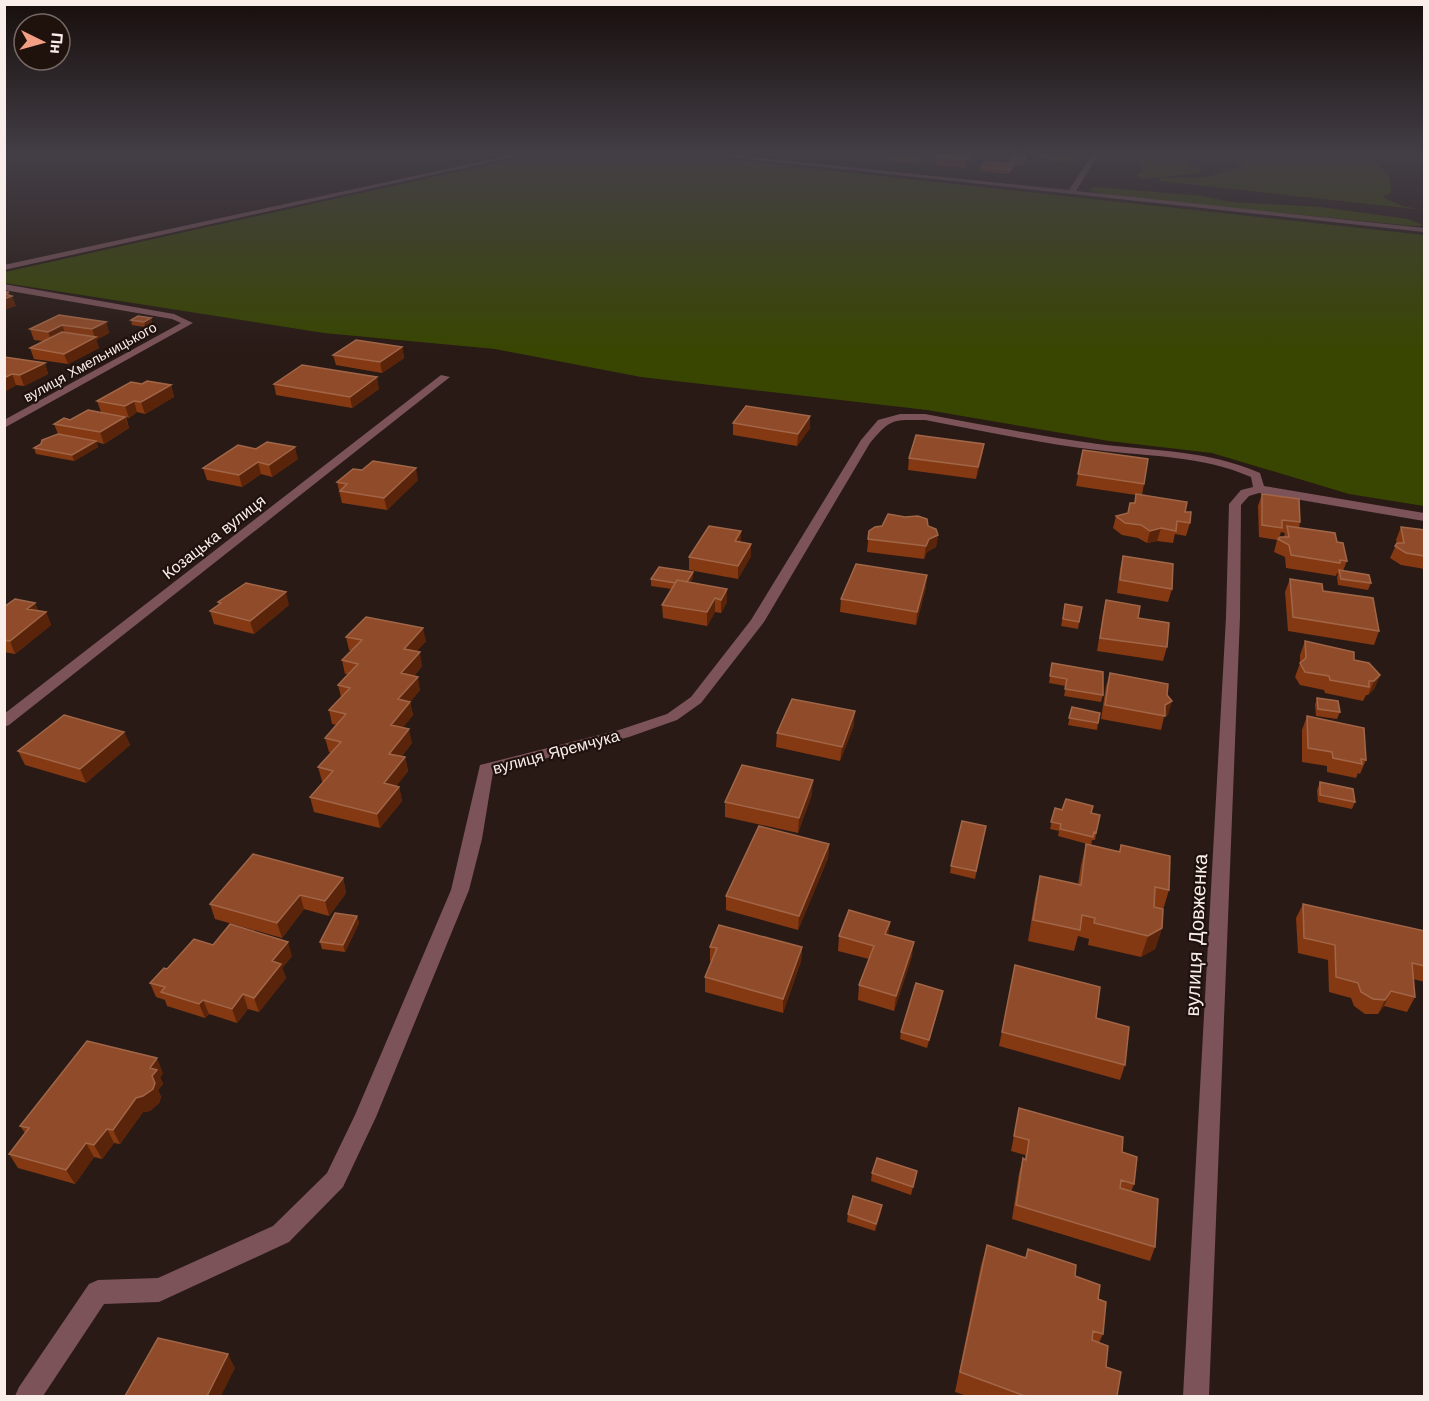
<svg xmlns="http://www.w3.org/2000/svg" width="1429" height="1401" font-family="'Work Sans',sans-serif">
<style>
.green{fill:#394602}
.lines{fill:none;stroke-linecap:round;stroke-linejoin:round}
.minor{fill:#7b5359;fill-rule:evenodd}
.wall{fill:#843913;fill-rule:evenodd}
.shaded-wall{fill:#5a240a}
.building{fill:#904c2a;stroke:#a16648;stroke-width:1.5}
.labels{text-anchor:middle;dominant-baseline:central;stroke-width:4.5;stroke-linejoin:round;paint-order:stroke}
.far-street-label{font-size:14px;fill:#f9eeea;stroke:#1f110c}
.street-label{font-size:16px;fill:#f9eeea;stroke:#1f110c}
.near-street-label{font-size:20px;fill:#f9eeea;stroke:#1f110c}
</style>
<rect width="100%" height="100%" fill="#291a15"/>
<path class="green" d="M541 153H669L1424 235V506L1349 494 1212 453 1109 441 927 410 641 377 495 349 324 333 5 283V272Z
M1148 153C1163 153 1178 151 1191 160L1188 166 1195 167 1203 173 1142 179 1135 176 1142 172 1138 158Z
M1241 153 1308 155 1375 153 1363 156 1378 164 1390 178 1391 193 1382 197 1402 206 1424 210 1159 181 1161 178 1210 177C1217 172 1234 170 1243 166L1232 158 1241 156Z
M1095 187 1203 196 1231 202 1320 207 1408 219 1423 225 1414 226 1112 196 1088 190Z"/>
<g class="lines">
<path class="minor" d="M520 153H531L4 270V265Z
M693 153H712L1069 190 1093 153H1099L1076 191 1424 228V232Z
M1418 153H1424V162L1422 161Z
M4 284 174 314 193 323 4 428V420L181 323 172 319 4 290Z
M441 375 450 377 9 725 4 727V714Z
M900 414H925C982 425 1040 436 1098 444 1153 451 1208 450 1260 473L1264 486 1424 513V521L1259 493 1249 496 1241 505 1240 617 1209 1396H1183L1226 617 1229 504 1241 490 1253 487 1251 477C1201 455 1150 457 1097 450 1040 443 982 431 925 420 892 420 891 418 870 443L764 622 701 703 677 720 629 737 493 772 482 839 469 890 376 1117 343 1187 289 1242 159 1302 104 1304 43 1396H15L19 1387 89 1284 98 1280 158 1278 273 1226 327 1173 355 1115 451 890 480 765 619 730 667 714 691 697 751 620 861 440 878 420Z"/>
</g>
<path class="wall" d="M809 153H834L830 156Z
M890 153H929L920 163 893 162V160H889Z
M1036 153H1077L1070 163 1039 158V154Z
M936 157 971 160 966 168 935 165Z
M1026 157V161L1022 166H1014L1010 174 981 171V167L1009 163 1010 161Z
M59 315 106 322 109 333 96 340 99 348 68 364 34 359 30 348 43 341 34 340 30 329Z
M151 318 152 323 145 327 132 325 131 320Z
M402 347 404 358 382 373 336 365 333 355Z
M4 357 45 363 48 374 24 386 16 385 4 392Z
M142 384 171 385 174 397 145 414 137 412 129 418 126 417 129 428 104 444 96 442 98 447 74 461 36 454 34 448 58 434 54 424 101 412 97 401Z
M274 384 379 389 352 408 276 395Z
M733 423 810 428 797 446 733 435Z
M984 444 982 456 976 479 908 470 909 458Z
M1083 450 1144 484 1142 495 1185 512 1190 523 1186 536 1175 534 1173 543 1157 541 1147 543 1138 538 1122 535 1113 528 1116 516 1128 513 1134 503 1136 495 1076 486Z
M298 459 272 477 261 474 242 487 207 480 203 468Z
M418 480 387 510 342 503 337 482Z
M1262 494 1300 522 1299 528 1337 542 1347 561 1343 571 1371 583 1368 590 1338 585 1337 577 1338 574 1337 573 1336 576 1286 568 1285 557 1274 552 1277 540 1259 537 1258 506ZM1281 532 1285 533 1284 537 1279 538Z
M928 526 938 535 936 547 927 552 924 559 867 552 869 531Z
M1401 527 1425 530V569L1401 565 1390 558 1397 543 1396 540Z
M741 542 751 544V556L738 579 689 570V557Z
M1123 556 1172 589 1168 602 1117 593 1120 569Z
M693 572V578L690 582 727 602 721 613 715 612 707 626 663 618 662 605 672 589 651 586V579Z
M1290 579 1323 591 1379 631 1374 645 1288 631 1285 592Z
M926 587 916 625 840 612 841 599Z
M1106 600 1138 618 1167 647 1163 661 1097 651 1103 613Z
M218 602 289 605 254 634 214 624 210 611 219 605Z
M35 603 38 611 46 612 51 625 15 654 4 652V607Z
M1065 604 1082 607 1078 629 1061 626Z
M346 637 426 641 416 652 422 666 414 676 420 690 410 702 413 715 403 727 412 743 401 757H405L408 771 396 786 399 787 402 801 380 828 314 812 310 797 323 782 322 781 318 767 331 753 329 752 325 738 337 725 332 724 329 710 341 697 338 685 348 674H345L342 660 352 651 349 650Z
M1305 641 1354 660 1380 675 1374 689 1368 695H1366L1363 701 1325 693 1324 690 1300 685 1295 677 1300 663V655Z
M1052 663 1103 695 1101 702 1064 696 1066 686 1049 683Z
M1110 673 1167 695 1168 715 1164 717 1161 730 1101 719 1106 686Z
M1317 698 1340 712 1337 719 1316 716 1315 705Z
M1072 707 1098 723 1097 730 1068 725Z
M1307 716 1366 760 1360 774 1358 773 1356 778 1327 772V766L1302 762V730Z
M854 725 840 761 776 747 777 733Z
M124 732 130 745 86 783 25 765 18 751Z
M1320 782 1355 802 1352 809 1318 802 1317 790Z
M812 794 798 833 725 817V802Z
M1055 808 1091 813 1100 815 1095 840H1092L1091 845 1058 836 1059 831 1050 829Z
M986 826 975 879 950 873 951 866Z
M829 844 828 858 798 930 726 910V896Z
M1086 844 1119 851 1121 845 1169 890 1163 910 1162 928 1155 949 1141 957 1088 945 1089 939 1078 936 1074 951 1028 941 1035 898 1040 876 1078 885 1081 865Z
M343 878 346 893 329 916 304 909 282 938 215 919 210 904Z
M1303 904 1425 931V982L1413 979 1415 997 1407 1012 1384 1006 1378 1014H1365L1354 1006 1351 998 1329 992 1328 960 1298 953 1296 918Z
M357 916 359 923 345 952 322 949 320 942Z
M890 922 888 935 912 956 894 1011 858 1000 859 985 869 959 838 951 839 936Z
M213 945 292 956 282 968 286 978 259 1012 248 1009 237 1023 209 1014 205 1018 167 1006 165 1000 156 997 150 983 167 969Z
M710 947H802L801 961 783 1013 705 992V977L711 961H710Z
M1015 965 1096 1018 1125 1065 1120 1080 999 1046Z
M942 998 927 1048 900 1039 901 1032Z
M163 1073 160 1077 163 1084 158 1090 161 1097 159 1103 150 1111 143 1112 120 1144 114 1143 102 1159 94 1157 75 1184 18 1168 9 1154 25 1133 20 1126Z
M1019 1108 1122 1152 1134 1184 1131 1192 1155 1247 1150 1261 1012 1219 1019 1173 1023 1158 1025 1159V1155L1011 1151Z
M917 1171 911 1195 871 1181 872 1173Z
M881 1212 875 1231 847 1222 848 1214Z
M987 1245 1025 1258 1028 1249 1075 1276 1098 1299 1103 1334 1099 1343 1106 1367 1117 1396H967L955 1392 981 1265Z"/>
<path class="shaded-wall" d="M923 153H929L920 163 921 155Z
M972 153 971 160 966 168 967 160Z
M1073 153H1077L1070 163 1071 155Z
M9 292 10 296H12L16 306 4 310 5 294Z
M151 318 152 323 145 327 144 322Z
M106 322 109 333 96 340 99 348 68 364 64 354 95 338 92 329Z
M62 325 66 335 52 343 48 332Z
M402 347 404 358 382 373 380 362Z
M45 363 48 374 24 386 20 375Z
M12 374 16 385 4 392V378Z
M377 377 379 389 352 408 350 397Z
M171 385 174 397 145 414 141 402Z
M134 401 137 412 129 418 125 406Z
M810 416V428L797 446 798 434Z
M125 417 129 428 104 444 100 432Z
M96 441 98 447 74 461 72 455Z
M984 444 982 456 976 479 978 467Z
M295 447 298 459 272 477 269 465Z
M258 462 261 474 242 487 239 475Z
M416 468 418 480 387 510 384 498Z
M1161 528 1157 541 1147 543 1150 531Z
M741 531V543L735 541Z
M938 535 936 547 927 552 924 559 926 546 929 539Z
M751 544V556L738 579V566Z
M693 572V578L685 591V585Z
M927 575 926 587 916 625 917 612Z
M727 589V602L721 613V600Z
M286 592 289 605 254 634 250 621Z
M715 598V612L707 626V612Z
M35 603 40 616 27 609Z
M46 612 51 625 15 654 10 641Z
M423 628 426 641 406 663 404 649Z
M420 652 422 666 404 687 401 673Z
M1380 675 1374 689 1368 695 1374 681Z
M418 677 420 690 410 702 413 715 394 739 391 725 398 699Z
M1172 701 1168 715 1164 717 1165 705Z
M855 711 854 725 840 761 842 747Z
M409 729 412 743 392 768 389 754Z
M124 732 130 745 86 783 80 769Z
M405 757 408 771 387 798 384 783Z
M813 780 812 794 798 833 799 818Z
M399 787 402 801 380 828 377 814Z
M829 844 828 858 798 930 799 916Z
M343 878 346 893 329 916 325 901Z
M300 895 304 909 282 938 277 923Z
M357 916 359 923 345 952 343 945Z
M890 922 888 936 885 934Z
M1162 928 1155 949 1141 957 1148 936Z
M288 942 292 956 282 968 286 978 259 1012 254 998 272 961Z
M914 942 912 956 894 1011 896 996Z
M802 947 801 961 783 1013V999Z
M943 991 942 998 927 1048 929 1040Z
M1391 991 1384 1006 1378 1014 1385 1000Z
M243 994 248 1009 237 1023 232 1009Z
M203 1000 209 1014 205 1018 199 1004Z
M157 1058 163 1073 160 1077 163 1084 158 1090 161 1097 159 1103 150 1111 143 1112 120 1144 113 1130 152 1076 150 1068Z
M107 1129 114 1143 102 1159 94 1145Z
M86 1143 94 1157 75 1184 66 1170Z
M882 1205 881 1212 875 1231 876 1224Z
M228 1354 235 1368 221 1396H207Z"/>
<path class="building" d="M895 153H923L921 155 894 154Z
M940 153H972L967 160 936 157Z
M1060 153H1073L1071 155Z
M1013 156 1026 157 1023 162 1010 161Z
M986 161 1014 164 1010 170 981 167Z
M4 292H9L5 294 12 296 4 299Z
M59 315 106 322 92 329 62 325 48 332 30 329Z
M138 316 151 318 144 322 131 320Z
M62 332 96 337 64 354 30 348Z
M356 340 402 347 380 362 333 355Z
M4 357 45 363 20 375 12 374 4 378Z
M302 365 377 377 350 397 274 384Z
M147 381 171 385 141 402 134 401 125 406 97 401 131 382 142 384Z
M746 406 810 416 798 434 733 423Z
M88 410 125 417 100 432 54 424 64 418 70 420Z
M58 434 96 441 72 455 34 448 41 444 42 440Z
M916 435 984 444 978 467 909 458Z
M267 442 295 447 269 465 258 462 239 475 203 468 238 445 256 449Z
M1083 450 1148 459 1144 484 1078 474Z
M373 461 416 468 384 498 340 491 347 484 337 482 353 469 362 470Z
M1136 494 1187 502 1185 512H1191L1190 523 1177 521 1176 531 1161 528 1150 531 1141 525 1125 523 1116 516 1128 513 1130 503H1135Z
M1262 494 1299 499 1300 522 1282 520V528L1262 525Z
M888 514 905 517 918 516 927 519 928 526 936 529 938 535 929 539 926 546 868 539 869 531 875 527 882 526Z
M709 526 741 531 735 541 751 544 738 566 689 557Z
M1287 526 1335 533 1337 542 1343 543 1347 561 1340 560V563L1291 555 1289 545 1278 539 1280 537H1289Z
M1401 527 1425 530V556L1406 553 1395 546 1397 543H1404Z
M1123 556 1173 564 1172 589 1120 580Z
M856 564 927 575 917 612 841 599Z
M659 567 693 572 687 582 677 580 675 583 651 579Z
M1339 570 1369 575 1371 583 1341 579Z
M1290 579 1322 584 1323 591 1373 598 1379 631 1293 617Z
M677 580 727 589 721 600 715 598 707 612 662 605Z
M246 583 286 592 250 621 210 611 221 603 218 602Z
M15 599 35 603 27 609 46 612 10 641 4 640V607Z
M1106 600 1140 606 1138 618 1169 623 1167 647 1100 638Z
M1065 604 1082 607 1079 622 1063 619Z
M366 617 423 628 404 649 420 652 401 673 418 677 398 699 410 702 391 725 409 729 389 754 405 757 384 783 399 787 377 814 310 797 333 771 318 767 341 742 325 738 346 714 329 710 350 688 338 685 358 664 342 660 362 640 346 637Z
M1305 641 1354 652V660L1369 663 1380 675 1374 681H1369V687L1330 680 1329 676 1305 672 1300 663 1306 658Z
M1052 663 1103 672V695L1065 689 1067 679 1050 676Z
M1110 673 1168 684 1167 695 1172 701 1165 705V716L1105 705Z
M1317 698 1338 701 1340 712 1318 709Z
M792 699 855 711 842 747 777 733Z
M1072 707 1100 713 1098 723 1069 718Z
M64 715 124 732 80 769 18 751Z
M1307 716 1364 728 1366 760 1361 759 1362 764 1333 758 1332 752 1308 748Z
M742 765 813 780 799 818 725 802Z
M1320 782 1353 789 1355 802 1320 795Z
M1066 799 1093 806 1091 813 1100 815 1096 833 1094 832 1093 837 1060 829 1061 824 1051 822 1055 808 1062 810Z
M962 821 986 826 976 871 951 866Z
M759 826 829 844 799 916 726 896Z
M1086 844 1120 852 1121 845 1170 856 1169 890 1155 887 1154 907 1163 909 1162 928 1148 936 1094 923 1095 918 1082 915 1080 930 1033 920 1040 876 1081 885Z
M253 854 343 878 325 901 300 895 277 923 210 904Z
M1303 904 1425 931V966L1412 963 1415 997 1391 991 1385 1000 1373 999 1361 992 1358 983 1336 977 1335 945 1304 938Z
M849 910 890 922 885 934 914 942 896 996 859 985 874 946 839 936Z
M335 913 357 916 343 945 320 942Z
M230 924 288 942 272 961 281 964 254 998 243 994 232 1009 203 1000 199 1004 161 992 165 987 150 983 164 968 167 969 194 939 213 945Z
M719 925 802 947 783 999 705 977 717 948 710 947Z
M1015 965 1100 987 1096 1018 1129 1027 1125 1065 1002 1032Z
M916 983 943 991 929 1040 901 1032Z
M87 1041 157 1058 150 1068 157 1070 152 1076 155 1083 153 1089 143 1096 136 1098 113 1130 107 1129 94 1145 86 1143 66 1170 9 1154 29 1128 20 1126Z
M1019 1108 1123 1137 1122 1152 1137 1157 1134 1184 1121 1180 1120 1188 1158 1199 1155 1247 1016 1205 1023 1158 1026 1160 1029 1140 1014 1136Z
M877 1158 917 1171 913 1187 872 1173Z
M853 1196 882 1205 876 1224 848 1214Z
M987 1245 1026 1258 1028 1249 1076 1265 1075 1276 1100 1285 1098 1299 1106 1302 1103 1334 1093 1331 1092 1340 1108 1346 1106 1367 1121 1372 1117 1396H1025L960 1372Z
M158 1338 228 1354 207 1396H125Z"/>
<linearGradient id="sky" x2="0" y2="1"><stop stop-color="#170e0c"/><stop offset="0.44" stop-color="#433e46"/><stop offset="1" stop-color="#433e46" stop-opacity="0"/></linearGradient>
<rect width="1429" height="349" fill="url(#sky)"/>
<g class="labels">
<g class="far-street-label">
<text transform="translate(90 362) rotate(-29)">вулиця Хмельницького</text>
</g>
<g class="street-label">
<text transform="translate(214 537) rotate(-38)">Козацька вулиця</text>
<text transform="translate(556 752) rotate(-15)">вулиця Яремчука</text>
</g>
<g class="near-street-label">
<text transform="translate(1196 935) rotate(-87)">вулиця Довженка</text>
</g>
</g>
<rect width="1429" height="1401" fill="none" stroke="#f9eeea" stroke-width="12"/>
<g transform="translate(42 42) rotate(95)"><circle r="28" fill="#1f110c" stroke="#766965" stroke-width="1.5"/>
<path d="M0-4.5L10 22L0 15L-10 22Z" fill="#f39f84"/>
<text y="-9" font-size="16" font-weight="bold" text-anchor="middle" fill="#f9eeea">Пн</text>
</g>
</svg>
